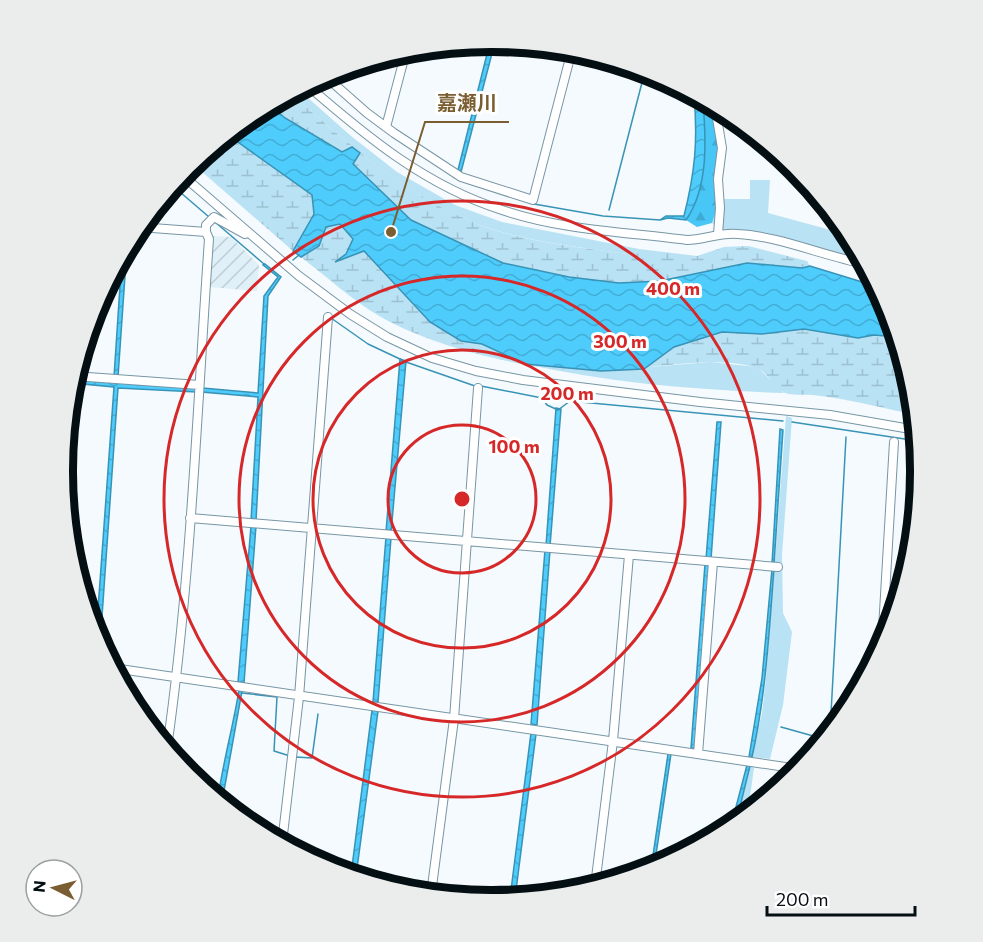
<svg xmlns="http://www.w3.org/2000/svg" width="983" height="942" font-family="Commissioner,'Noto Sans JP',sans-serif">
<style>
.industrial{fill:url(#industrial-furrows)}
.green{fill:#b9e2f4}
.forest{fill:url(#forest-firs)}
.wetland{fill:url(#wetland-marsh)}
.water{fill:url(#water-waves);stroke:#3893b6;stroke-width:1.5}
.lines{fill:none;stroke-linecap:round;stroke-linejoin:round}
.stream{stroke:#3893b6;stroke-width:1.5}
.minor-casing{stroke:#7796a5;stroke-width:10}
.minor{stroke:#fff;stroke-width:8}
.ring{fill:none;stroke:#d62828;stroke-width:3}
.rim{fill:none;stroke:#040f14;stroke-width:8}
.centre{fill:#d62828;stroke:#fff;stroke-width:3}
.ring-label{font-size:18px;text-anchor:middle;font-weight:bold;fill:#d62828;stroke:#fff;stroke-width:6;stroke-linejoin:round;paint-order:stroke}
.leader{fill:none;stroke:#7a5e31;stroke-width:2}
.callout-dot{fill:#7a5e31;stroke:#fff;stroke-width:2}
.callout-label{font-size:20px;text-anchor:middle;font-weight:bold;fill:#7a5e31;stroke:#fff;stroke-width:6;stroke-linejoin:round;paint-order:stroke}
</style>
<defs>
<pattern id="industrial-furrows" width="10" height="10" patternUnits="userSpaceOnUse" patternTransform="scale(1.5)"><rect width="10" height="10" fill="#e0f0f8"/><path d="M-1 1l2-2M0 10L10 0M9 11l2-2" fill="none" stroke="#bfcdd4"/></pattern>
<pattern id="forest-firs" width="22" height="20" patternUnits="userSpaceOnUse" patternTransform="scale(1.5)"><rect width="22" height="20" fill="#48c7f7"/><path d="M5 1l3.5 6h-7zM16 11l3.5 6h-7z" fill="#3daad3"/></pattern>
<pattern id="wetland-marsh" width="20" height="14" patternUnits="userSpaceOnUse" patternTransform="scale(1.5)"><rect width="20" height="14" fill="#b9e2f4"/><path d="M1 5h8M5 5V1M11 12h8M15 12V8" fill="none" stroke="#9dc1d0"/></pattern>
<pattern id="water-waves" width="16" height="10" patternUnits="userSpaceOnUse" patternTransform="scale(1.5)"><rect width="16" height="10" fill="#4eccfc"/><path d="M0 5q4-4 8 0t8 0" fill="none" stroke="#42aed7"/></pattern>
</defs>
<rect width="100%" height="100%" fill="#f4fafd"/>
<path class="industrial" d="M212 236 231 237 259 265 257 291 209 287Z"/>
<path class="green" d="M299 90 351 136 397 172 455 205 502 222 639 249 634 255C588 248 539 244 495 230 415 205 353 147 291 94Z
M721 177 723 199H750V180H770L768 213 849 235 863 260C819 248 765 228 721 230L712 223 717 208Z
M710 362 757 367 784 393C697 390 610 383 525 364L601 371Z
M786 416 792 418 782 555 783 613 792 632 783 705 770 759 752 757 762 713 766 678Z
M750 766 754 768C751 787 751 810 736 823Z"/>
<path class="forest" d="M703 100 712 105 719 149 717 208 712 223 697 227 686 220C709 187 706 139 703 100Z"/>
<path class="wetland" d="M291 94C353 147 415 204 494 230 539 244 588 248 634 255L639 249 697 256 724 247 748 246 807 261 810 266 872 285 525 317 338 160 263 109Z
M233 131 320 196C318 216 309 238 293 251L193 164Z
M340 217 366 245 725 315 894 328 912 388 915 415C884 408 853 400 821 396 810 394 796 396 785 393 773 388 767 370 754 367 710 355 651 369 605 371 541 374 437 349 381 317 353 301 327 277 301 257L319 246 326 227Z"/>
<path class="water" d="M490 42H495L461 172 458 170Z
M694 95 703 100C706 139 709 187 686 220L668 218 660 220 666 216H684C695 172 698 141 694 95Z
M270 105 285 118 342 152 352 147 360 153 353 164 411 220 503 263 569 277 619 283 660 281 747 263 802 268 810 266 872 285 876 284 888 307 897 337 874 335 858 338 804 329 762 334 722 332 674 347 644 369 601 371 525 364 482 344 461 341 430 322 364 251 335 262 346 254 353 239 340 224 326 227 319 246 301 257 293 251 314 214 312 195 228 135 253 114Z
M127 247 118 377H114L122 256Z
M265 264 281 277 268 296 256 521H251L258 397 202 392 203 388 258 393 264 296 278 277 263 265Z
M400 359 406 361 391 533 386 532Z
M73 379 196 388V392L118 388 100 645 96 637 114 387 72 383Z
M556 408 561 409 550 546H546Z
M717 422H721L711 559H706Z
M780 429 783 430 774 564H772Z
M251 526H256L244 683 238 682Z
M386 537 391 538 378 702H373Z
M545 550H550L537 725 531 724Z
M705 564H710L696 749 691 748Z
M772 569H774C769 632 766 695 752 757H749L762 678Z
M239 690 242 691 222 802 218 798C223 762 233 727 239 690Z
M372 710 378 711 356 876 351 875Z
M531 733 536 734 515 898H510Z
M668 754H671L654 868 651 869Z
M747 765 750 766 736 823 731 826Z"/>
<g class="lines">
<path class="stream" d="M648 83 690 93
M377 125 388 133
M468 183 521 200
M173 186 209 217
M534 204 603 216 660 220
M609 210 645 71
M215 222 264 264
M293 260 299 255
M331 318 368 344 402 360
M406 362 475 386
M481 386 542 398 547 405 558 410 570 401 783 421
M792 422 918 441
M242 693 277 697 274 751 290 756
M781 727 824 739
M830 732 846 437
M296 757 312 758 318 714
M741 757 753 758"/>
<defs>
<path id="minor" d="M325 76 367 113 394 133 461 177 533 200 572 50
M307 85C367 137 426 186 502 210 561 230 626 232 687 240 704 240 720 232 738 234 778 236 824 256 865 264
M715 106 722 148 718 179 720 208 718 234
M386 127 406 51
M182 175 299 276 350 314 387 337 432 358 476 371 523 380 700 402 830 415 916 430
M139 227 206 232
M74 376 199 385
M190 518 778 567
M882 646 894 442
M113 668 799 769
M167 748C191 580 197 409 209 239L206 232V225L214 217 245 234 248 233
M698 754 713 562
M789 779 793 768
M282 843 299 697 328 317
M595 886 613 741 629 555
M431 894 454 719 478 388"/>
</defs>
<use href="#minor" class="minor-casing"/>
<use href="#minor" class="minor"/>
</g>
<g class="ring">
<circle cx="462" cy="499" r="74"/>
<circle cx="462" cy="499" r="149"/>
<circle cx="462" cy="499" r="223"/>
<circle cx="462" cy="499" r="298"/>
</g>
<path d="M0 0H983V942H0ZM491 52H492A418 418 0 0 1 910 470V472A418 418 0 0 1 492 890H491A418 418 0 0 1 73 472V470A418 418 0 0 1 491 52Z" fill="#ebecec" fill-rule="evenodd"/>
<path class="rim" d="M491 52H492A418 418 0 0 1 910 470V472A418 418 0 0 1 492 890H491A418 418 0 0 1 73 472V470A418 418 0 0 1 491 52Z"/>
<circle cx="462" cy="499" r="9" class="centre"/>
<g class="ring-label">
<text x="673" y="295">400 m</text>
<text x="620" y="348">300 m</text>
<text x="567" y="400">200 m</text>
<text x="514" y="453">100 m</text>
</g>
<path class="leader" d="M391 232L425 122H509"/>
<circle class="callout-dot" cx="391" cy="232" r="6"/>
<g class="callout-label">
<text x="467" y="110">嘉瀬川</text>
</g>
<g transform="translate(54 888) rotate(276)"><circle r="28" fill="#ffffff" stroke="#9b9fa1" stroke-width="1.5"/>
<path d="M0-4.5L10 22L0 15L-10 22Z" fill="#7a5e31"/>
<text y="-9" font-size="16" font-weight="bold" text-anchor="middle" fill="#040f14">N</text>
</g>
<path d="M767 906v9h148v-9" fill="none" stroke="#040f14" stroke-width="3"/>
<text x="776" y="906" font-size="18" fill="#040f14" stroke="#ffffff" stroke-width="4.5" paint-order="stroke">200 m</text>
</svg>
